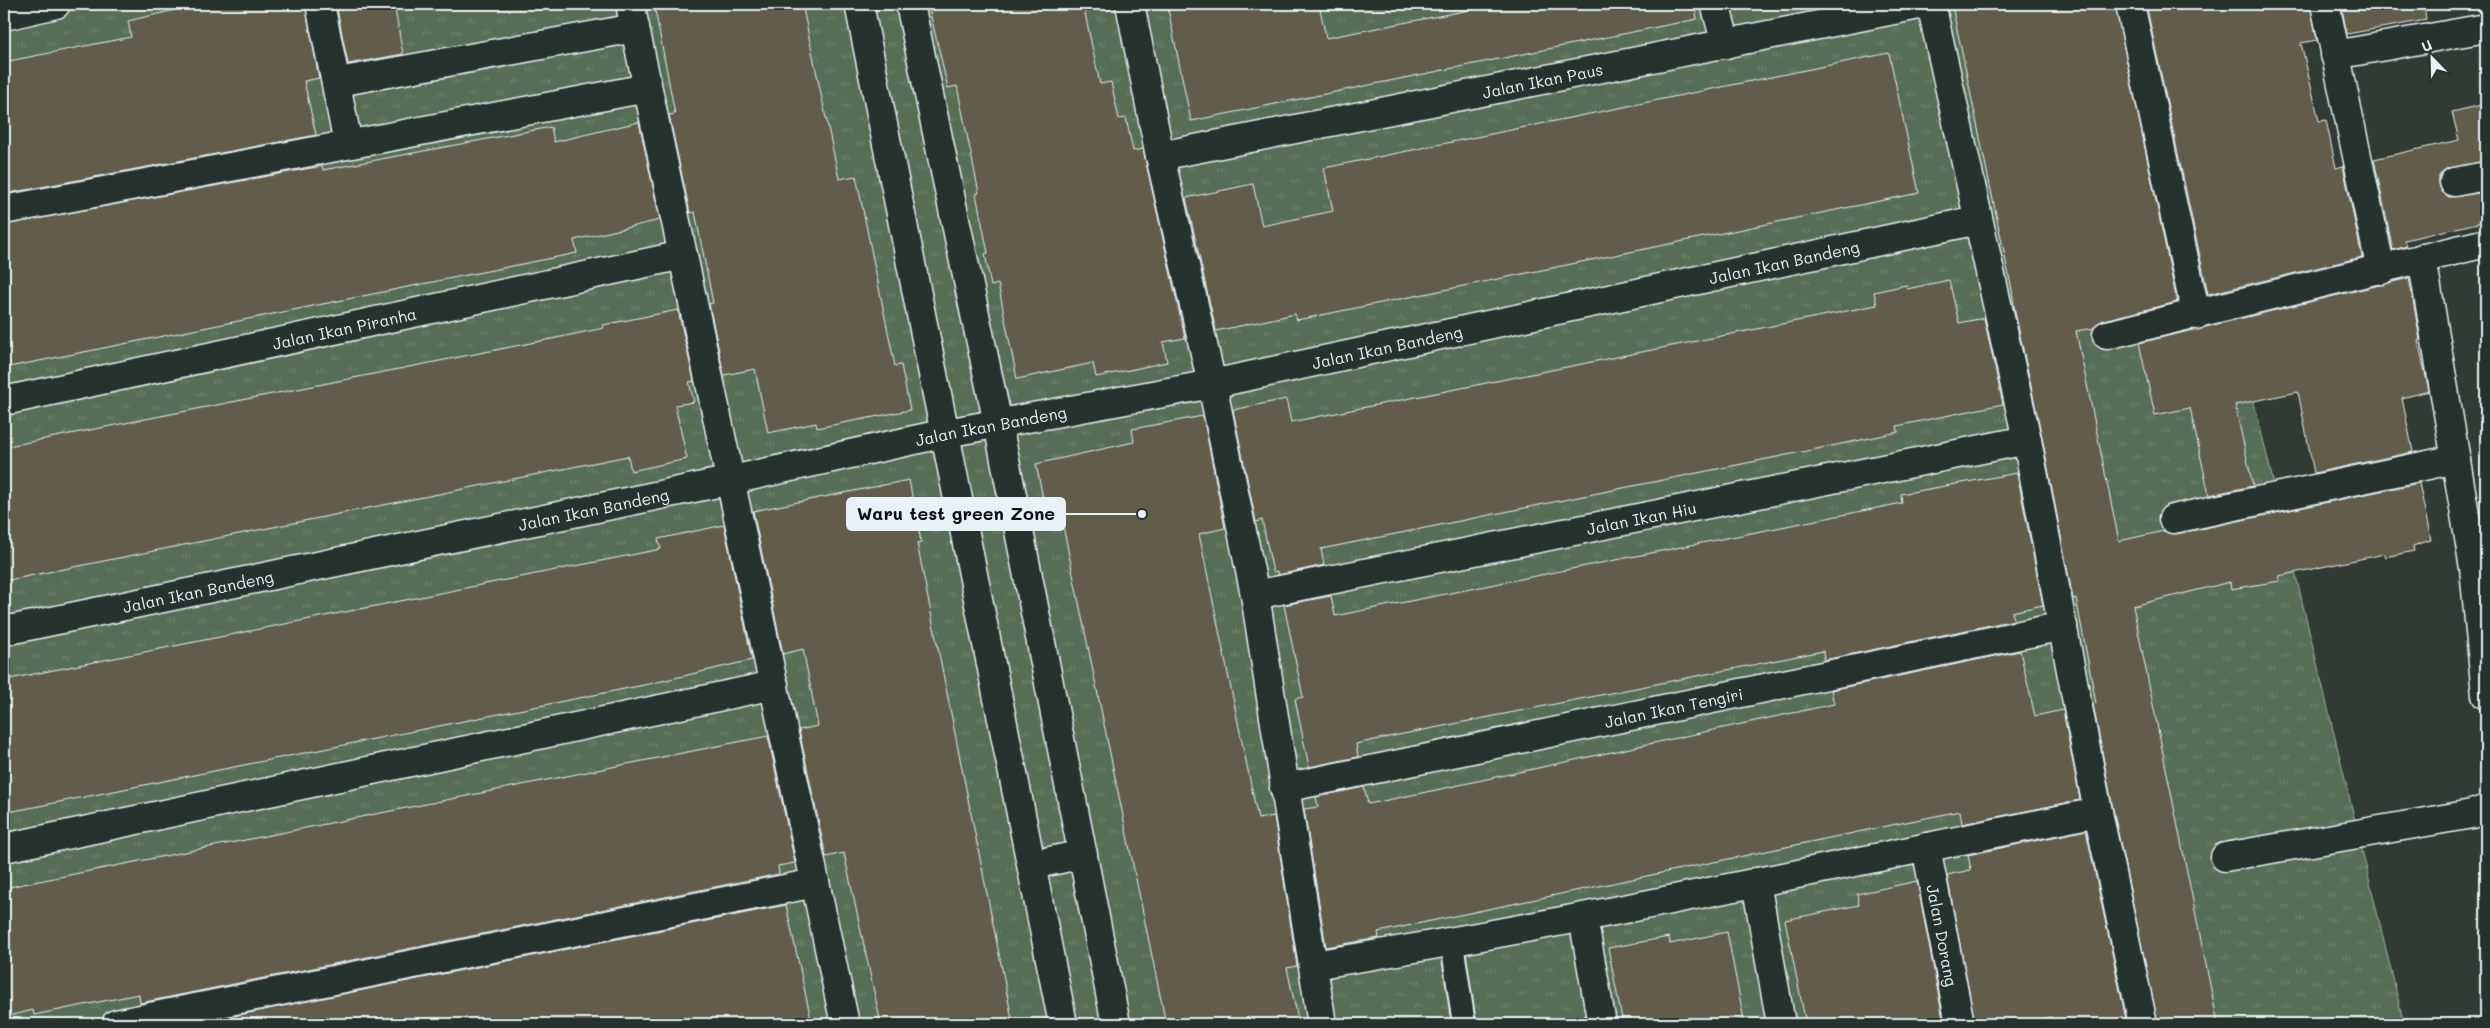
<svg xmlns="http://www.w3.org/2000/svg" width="2490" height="1028" font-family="Mali,sans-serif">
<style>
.park{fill:url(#park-tufts);stroke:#9eb0a6}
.building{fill:#625d4b;stroke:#e8f1f8}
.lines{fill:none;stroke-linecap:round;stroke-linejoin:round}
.lane-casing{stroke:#e8f1f8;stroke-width:26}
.street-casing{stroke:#e8f1f8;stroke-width:31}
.lane{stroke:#26332d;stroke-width:22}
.street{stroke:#26332d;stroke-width:28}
.labels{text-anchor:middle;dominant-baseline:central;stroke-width:4.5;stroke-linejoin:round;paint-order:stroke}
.street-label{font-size:16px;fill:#e8f1f8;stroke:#26332d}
.leader{fill:none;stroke:#e8f1f8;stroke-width:2}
.callout-dot{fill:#e8f1f8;stroke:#26332d;stroke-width:2}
.callout{fill:#e8f1f8;stroke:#e8f1f8;stroke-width:2}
.callout-label{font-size:18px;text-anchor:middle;font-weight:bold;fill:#111}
</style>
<defs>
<pattern id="park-tufts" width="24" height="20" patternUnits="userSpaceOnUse" patternTransform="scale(1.25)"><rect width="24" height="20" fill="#556e54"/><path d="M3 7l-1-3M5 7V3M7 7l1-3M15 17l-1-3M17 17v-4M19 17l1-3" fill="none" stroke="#6d836d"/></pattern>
</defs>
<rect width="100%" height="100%" fill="#323b33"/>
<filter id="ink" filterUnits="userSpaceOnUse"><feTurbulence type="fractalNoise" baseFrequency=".02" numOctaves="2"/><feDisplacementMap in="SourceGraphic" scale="10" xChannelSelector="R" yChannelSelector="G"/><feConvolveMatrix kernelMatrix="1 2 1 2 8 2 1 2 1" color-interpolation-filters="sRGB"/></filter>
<g filter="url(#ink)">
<path class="park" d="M4 4H2158L2404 1024H4Z"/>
<path class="building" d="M200 4H305L319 78 304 81 316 135 4 194V62L131 37 128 21Z
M336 4H394L403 54 348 64Z
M654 4H802L839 179 856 176 895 366 901 365 910 410 817 428 816 423 768 433 755 369 724 375 709 304 713 303 695 212 690 213 669 115 675 114Z
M928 4H1083L1100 84 1111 82 1119 119 1126 118 1133 151 1143 149 1185 338 1163 342 1167 362 1096 377 1093 363 1017 379 998 284 991 286 985 254 988 253 976 194 979 193 957 86 948 88Z
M1167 4H1319L1326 38 1500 4H1695L1697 19 1191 121Z
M1982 4H2115L2177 302 2103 320 2094 328 2076 331 2119 541 2164 531 2176 534 2419 483 2431 540 2413 546 2414 551 2385 557 2384 554 2279 576 2280 581 2231 589 2230 582 2133 606 2218 1024H2158L2113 809 2093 704 2096 703 2076 598 2073 599 2042 437 2015 312 2012 290 1953 10Z
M2146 4H2310L2317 40 2301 43 2319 121 2326 120 2336 168 2343 166 2362 257 2208 294Z
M2341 4H2424L2426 20 2347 34Z
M1889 53 1919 193 1297 320 1295 314 1216 331 1186 198 1253 184 1262 226 1333 211 1324 168Z
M2486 104V161L2444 170 2439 176V184L2442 192 2449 197 2486 192V221L2405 240 2407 246 2393 250 2374 159 2459 140 2452 112Z
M639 122 660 220 574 240 577 253 4 368V225L322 166 323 170 551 127 554 142Z
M2409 278 2420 340H2418L2429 391 2402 398 2413 452 2314 473 2298 392 2235 405 2253 486 2209 495 2190 408 2155 415 2139 343Z
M1949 280 1959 323 1984 318 2003 404 1897 426 1898 432 1861 440 1321 549 1324 565 1278 575 1277 571 1273 572 1262 520 1256 522 1233 410 1286 399 1291 422 1877 305 1874 292 1906 285 1907 289Z
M678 310 694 381 689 382 694 402 675 405 687 459 631 471 628 456 4 581V447L561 337 604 328 603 325Z
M1203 416 1225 528 1199 534 1258 819 1274 816 1297 966 1287 968 1299 1024H1166L1061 516 1047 518 1036 464 1134 442 1132 429Z
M2017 473 2043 605 2012 612 2014 620 1824 660 1823 651 1393 736 1356 744 1358 757 1309 767 1295 699 1303 697 1284 605 1331 596 1335 616 1902 503 1901 494Z
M909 480 921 542 917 543 1013 1024H881L844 853 826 857 799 730 818 726 803 649 783 654 753 511Z
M724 525 752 660 649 684 4 813V680L661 549 658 539Z
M2020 651 2035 716 2063 710 2080 800 1962 824 1960 811 1882 827 1378 932 1379 938 1326 947 1304 809 1318 807 1316 797 1364 787 1368 804 1436 790 1834 704 1831 690Z
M768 736 795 863 778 866 779 874 140 1003 139 994 34 1015 33 1010 4 1017V888Z
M2086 830 2127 1024H2053L2051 1017 2016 1024H1975L1947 875 1971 870 1968 855Z
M1917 881 1944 1024H1806L1785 920 1859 905 1857 894Z
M786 905 812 1024H194Z
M1727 932 1744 1020 1726 1024H1623L1608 948 1669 937 1670 944Z"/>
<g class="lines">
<defs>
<path id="lane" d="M1452 943 1464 1024"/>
<g id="street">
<path d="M320 4 348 144"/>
<path d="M630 4 845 1024"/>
<path d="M859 4 1063 1024"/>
<path d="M910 4 998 424 1116 1024"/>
<path d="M1130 4 1160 156 1212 384 1255 595 1322 1024"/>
<path d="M1715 4 1726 44"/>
<path d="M1931 4 2027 440 2098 812 2143 1024"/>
<path d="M2130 4 2196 315"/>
<path d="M2325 4 2381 270"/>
<path d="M4 16 56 4"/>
<path d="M2335 55 2486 28"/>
<path d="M338 82 635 28"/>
<path id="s1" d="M1160 156 1924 4"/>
<path d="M2454 182 2486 176"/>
<path d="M4 210 647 88"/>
<path d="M2422 258 2474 568 2486 695"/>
<path d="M2107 335 2486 243"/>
<path id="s2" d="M4 401 683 255"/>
<path d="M2173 519 2456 459"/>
<path id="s3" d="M1255 595 2027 440"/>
<path id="s4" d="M4 631 732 480 946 433 1212 384 1978 220"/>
<path id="s5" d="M1284 788 2063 626"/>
<path id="s6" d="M1926 847 1960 1024"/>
<path d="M4 848 774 685"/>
<path d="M2225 857 2472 814 2486 809"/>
<path d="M1032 865 1083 854"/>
<path d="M1756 882 1781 1024"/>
<path d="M1583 918 1602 1024"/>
<path d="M1313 965C1577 923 1837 865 2098 812"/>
<path d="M116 1024 815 883"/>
</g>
</defs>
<use href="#lane" class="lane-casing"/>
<use href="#street" class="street-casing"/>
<use href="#lane" class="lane"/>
<use href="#street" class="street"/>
</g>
</g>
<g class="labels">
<g class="street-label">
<text stroke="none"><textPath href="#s1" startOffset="390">Jalan Ikan Paus</textPath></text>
<text stroke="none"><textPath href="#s4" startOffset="1818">Jalan Ikan Bandeng</textPath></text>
<text stroke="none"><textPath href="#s2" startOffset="348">Jalan Ikan Piranha</textPath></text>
<text stroke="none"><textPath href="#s4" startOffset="1412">Jalan Ikan Bandeng</textPath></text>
<text stroke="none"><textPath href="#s4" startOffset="1008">Jalan Ikan Bandeng</textPath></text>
<text stroke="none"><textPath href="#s4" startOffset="602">Jalan Ikan Bandeng</textPath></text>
<text stroke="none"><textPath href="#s3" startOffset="394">Jalan Ikan Hiu</textPath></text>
<text stroke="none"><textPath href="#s4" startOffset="198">Jalan Ikan Bandeng</textPath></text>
<text stroke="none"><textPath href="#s5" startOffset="398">Jalan Ikan Tengiri</textPath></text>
<text stroke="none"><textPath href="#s6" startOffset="90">Jalan Dorang</textPath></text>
</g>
</g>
<path class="leader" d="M1142 514L1065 514"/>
<circle class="callout-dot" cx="1142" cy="514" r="5"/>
<rect class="callout" x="847" y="498" width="218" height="32" rx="5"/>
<g class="callout-label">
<text x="956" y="520">Waru test green Zone</text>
</g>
<rect width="2490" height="1028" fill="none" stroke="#26332d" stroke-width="20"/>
<rect x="10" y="10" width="2470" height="1008" fill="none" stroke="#e8f1f8" stroke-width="2" filter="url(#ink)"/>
<g transform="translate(2432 58) rotate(337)" stroke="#26332d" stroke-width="4" paint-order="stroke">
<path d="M0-4L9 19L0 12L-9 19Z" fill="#e8f1f8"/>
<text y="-8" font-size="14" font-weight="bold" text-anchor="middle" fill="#e8f1f8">U</text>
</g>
</svg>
